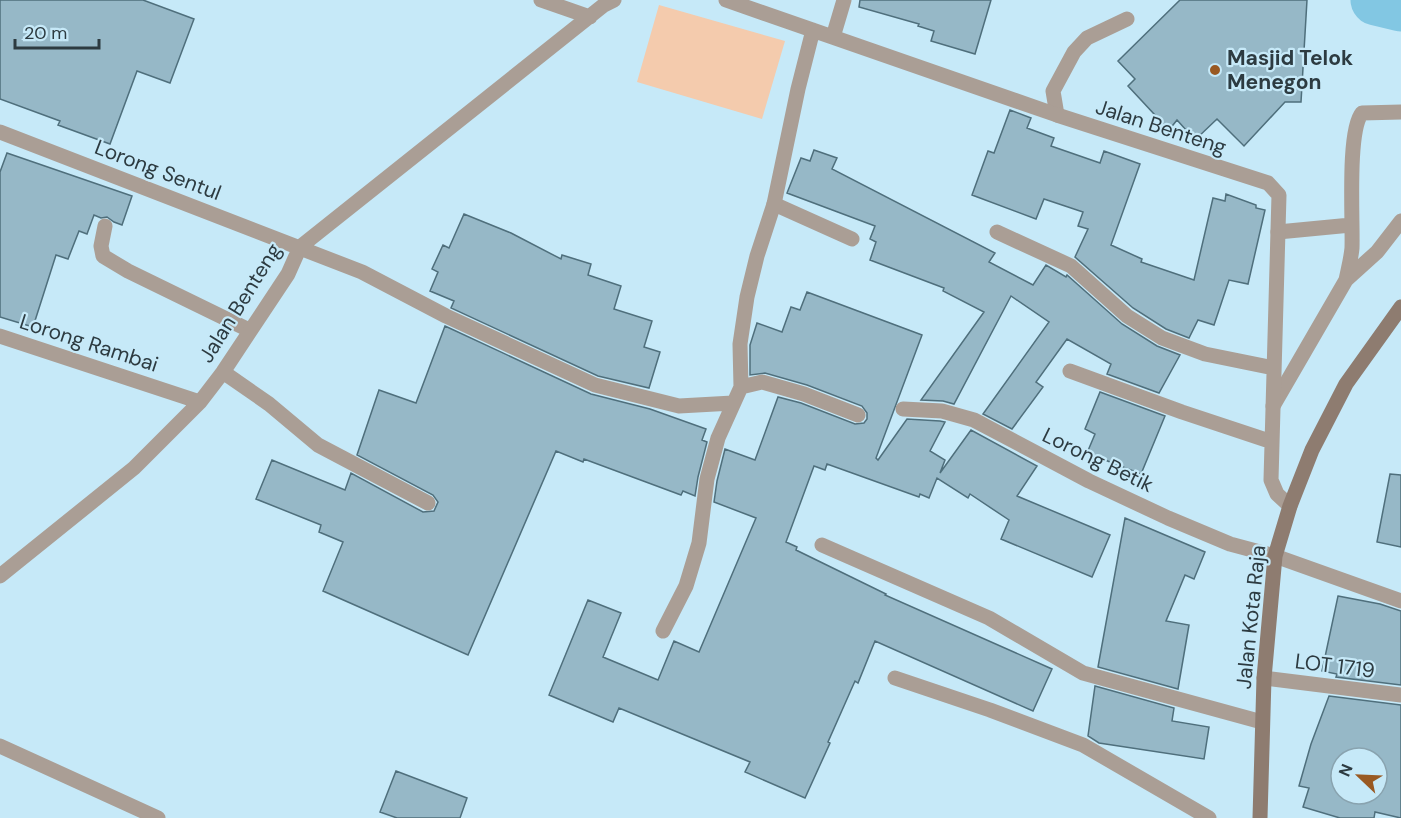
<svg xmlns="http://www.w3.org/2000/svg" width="1401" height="818" font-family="'DM Sans',sans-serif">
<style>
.green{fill:#f4cbad}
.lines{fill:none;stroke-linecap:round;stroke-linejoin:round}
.river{stroke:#82c7e3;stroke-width:51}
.building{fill:#96b8c7;stroke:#4f6f7c;stroke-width:1.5;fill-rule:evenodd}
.lane{stroke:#aa9e95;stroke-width:15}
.street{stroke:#aa9e95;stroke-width:15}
.secondary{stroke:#8e7c70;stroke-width:15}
.poi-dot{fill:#995922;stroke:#c6e9f8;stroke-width:2}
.labels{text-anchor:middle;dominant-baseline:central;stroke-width:4.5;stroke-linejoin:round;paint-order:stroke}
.poi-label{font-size:21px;font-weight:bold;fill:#2d3b41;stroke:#c6e9f8;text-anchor:start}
.street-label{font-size:21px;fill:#2d3b41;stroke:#c6e9f8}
</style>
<rect width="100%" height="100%" fill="#c6e9f8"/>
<path class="green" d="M659 5 785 41 762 119 637 82Z"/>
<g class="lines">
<path class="river" d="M1376 0 1401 6"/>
</g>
<path class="building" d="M0 0H143L194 19 170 83 137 71 110 144 58 125 60 121 0 99Z
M860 0H991L975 54 931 41 934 31 918 26 919 24 859 7Z
M1180 0H1307L1301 102H1285L1244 146 1217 119 1195 140 1177 120 1169 130 1128 86 1135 79 1118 61Z
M1010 110 1031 118 1027 128 1054 138 1051 146 1100 163 1104 151 1140 164 1111 245 1142 259 1141 262 1194 280 1213 198 1225 201 1226 194 1256 205V208L1265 210 1248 284 1229 280 1214 325 1198 320 1189 338 1166 329 1133 308 1075 257 1088 229 1078 226 1083 212 1044 199 1036 219 972 195 988 151 994 153Z
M814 150 837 158 832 169 995 253 989 262 1033 285 1046 265 1066 277 1067 275 1122 324 1157 346 1180 355 1159 393 1107 374 1111 364 1067 339 1036 382 1043 387 1012 429 983 414 1049 322 1011 296 954 404 943 401 921 400 984 312 943 291 944 288 870 260 876 242 870 239 875 226 787 193 801 158 810 161Z
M7 153 132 196 122 225 114 222 107 217 101 218 94 215 87 234 79 231 68 259 56 255 33 327 0 317V172Z
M464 214 511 233 561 259 562 255 591 264 588 275 621 286 614 309 652 321 644 347 660 352 649 388 598 376 451 308 454 301 430 291 438 272 432 269 443 245 449 248Z
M807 292 922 335 876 458 878 460 907 419 940 421 945 422 930 451 945 460 940 473 971 430 1037 466 1017 496 1110 535 1092 577 1001 539 1009 520 970 494 968 498 937 478 929 498 920 494 919 497 827 464 825 470 814 466 786 542 797 547 796 550 886 594 885 595 1052 669 1033 711 875 641 858 683 855 681 828 742 830 743 805 798 745 772 750 762 619 708 613 722 549 695 588 600 621 613 603 657 658 680 674 641 699 652 756 518 714 502 717 481 725 449 755 460 778 397 801 403 855 424 864 423 867 419V413L862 406 807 385 765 373 750 375V345L757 323 782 332 791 307 800 310Z
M445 326 591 394 650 409 706 429 702 440 707 442 698 477 695 496 683 491 681 495 584 459 583 462 556 451 468 655 323 591 343 542 319 532 321 525 256 499 272 460 345 490 351 473 423 512 434 511 438 502 433 495 357 455 379 390 416 403Z
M1100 392 1165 416 1141 474 1087 453 1095 434 1085 429Z
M1390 474 1401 475V547L1377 542Z
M1125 518 1205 552 1194 579 1185 575 1166 621 1189 625 1178 689 1098 667Z
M1338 596 1380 604 1401 611V685L1336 677 1337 674 1322 671Z
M1095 686 1174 708 1172 721 1209 727 1204 759 1099 743 1088 736Z
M1329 696 1401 705V818L1375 812 1374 818H1340L1303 807 1309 788 1299 786 1311 744ZM1341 758H1377V794H1341Z
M396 771 467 798 460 818H397L380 812Z"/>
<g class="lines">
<path class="lane" d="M1401 112 1362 113C1347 131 1353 221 1352 248 1351 259 1348 270 1346 280L1377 252 1401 221
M1057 115 1053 91 1074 52 1087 38 1127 19
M774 204 852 239
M105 226 101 246 103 256 128 271 249 330
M1278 232 1351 225
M1273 406 1346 280
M0 746 158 818"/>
<path class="street" d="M541 0 590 17
M726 0 1057 115 1268 183 1279 195 1271 480 1277 494 1290 506
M833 37 844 0
M0 132 362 272 446 316 595 385 679 406 733 403
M997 232 1071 266 1127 316 1162 338 1205 354 1274 368
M0 336 200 402
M1070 371 1182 412 1272 442
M223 372 269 404 318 445 428 503
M741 387 740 344 747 297 757 256 774 204 798 89 813 30
M903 409 942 411 974 420 1089 481 1168 518 1230 544 1275 556 1401 601
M822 545 989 618 1083 673 1262 722
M0 576 134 468 200 402 223 372 288 274 300 247 604 5 614 0
M663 631 686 586 699 543 707 479 718 438 741 387 762 382 804 394 858 415
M895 678 990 710 1083 745 1209 818
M1264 678 1401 695"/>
<path class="secondary" d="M1260 818 1264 678 1275 556 1290 506 1312 450 1346 384 1401 307"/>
</g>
<circle class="poi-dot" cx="1215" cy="70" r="6"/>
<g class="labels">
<g class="poi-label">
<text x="1227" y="58">Masjid Telok<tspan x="1227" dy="24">Menegon</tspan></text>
</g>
<g class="street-label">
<text transform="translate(1161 127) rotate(18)">Jalan Benteng</text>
<text transform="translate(158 170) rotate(21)">Lorong Sentul</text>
<text transform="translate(240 303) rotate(-58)">Jalan Benteng</text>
<text transform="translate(89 343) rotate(18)">Lorong Rambai</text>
<text transform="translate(1098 460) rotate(26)">Lorong Betik</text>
<text transform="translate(1251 617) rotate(-84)">Jalan Kota Raja</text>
<text transform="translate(1335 666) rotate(7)">LOT 1719</text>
</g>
</g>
<g transform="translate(1359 776) rotate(293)"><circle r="28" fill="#c6e9f8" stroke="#89a3af" stroke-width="1.5"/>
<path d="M0-4.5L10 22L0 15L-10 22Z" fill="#995922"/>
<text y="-9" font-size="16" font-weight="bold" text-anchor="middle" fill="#2d3b41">N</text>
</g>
<path d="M15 39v9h84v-9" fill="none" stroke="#2d3b41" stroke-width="3"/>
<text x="24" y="39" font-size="18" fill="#2d3b41" stroke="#c6e9f8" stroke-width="4.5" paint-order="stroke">20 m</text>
</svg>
